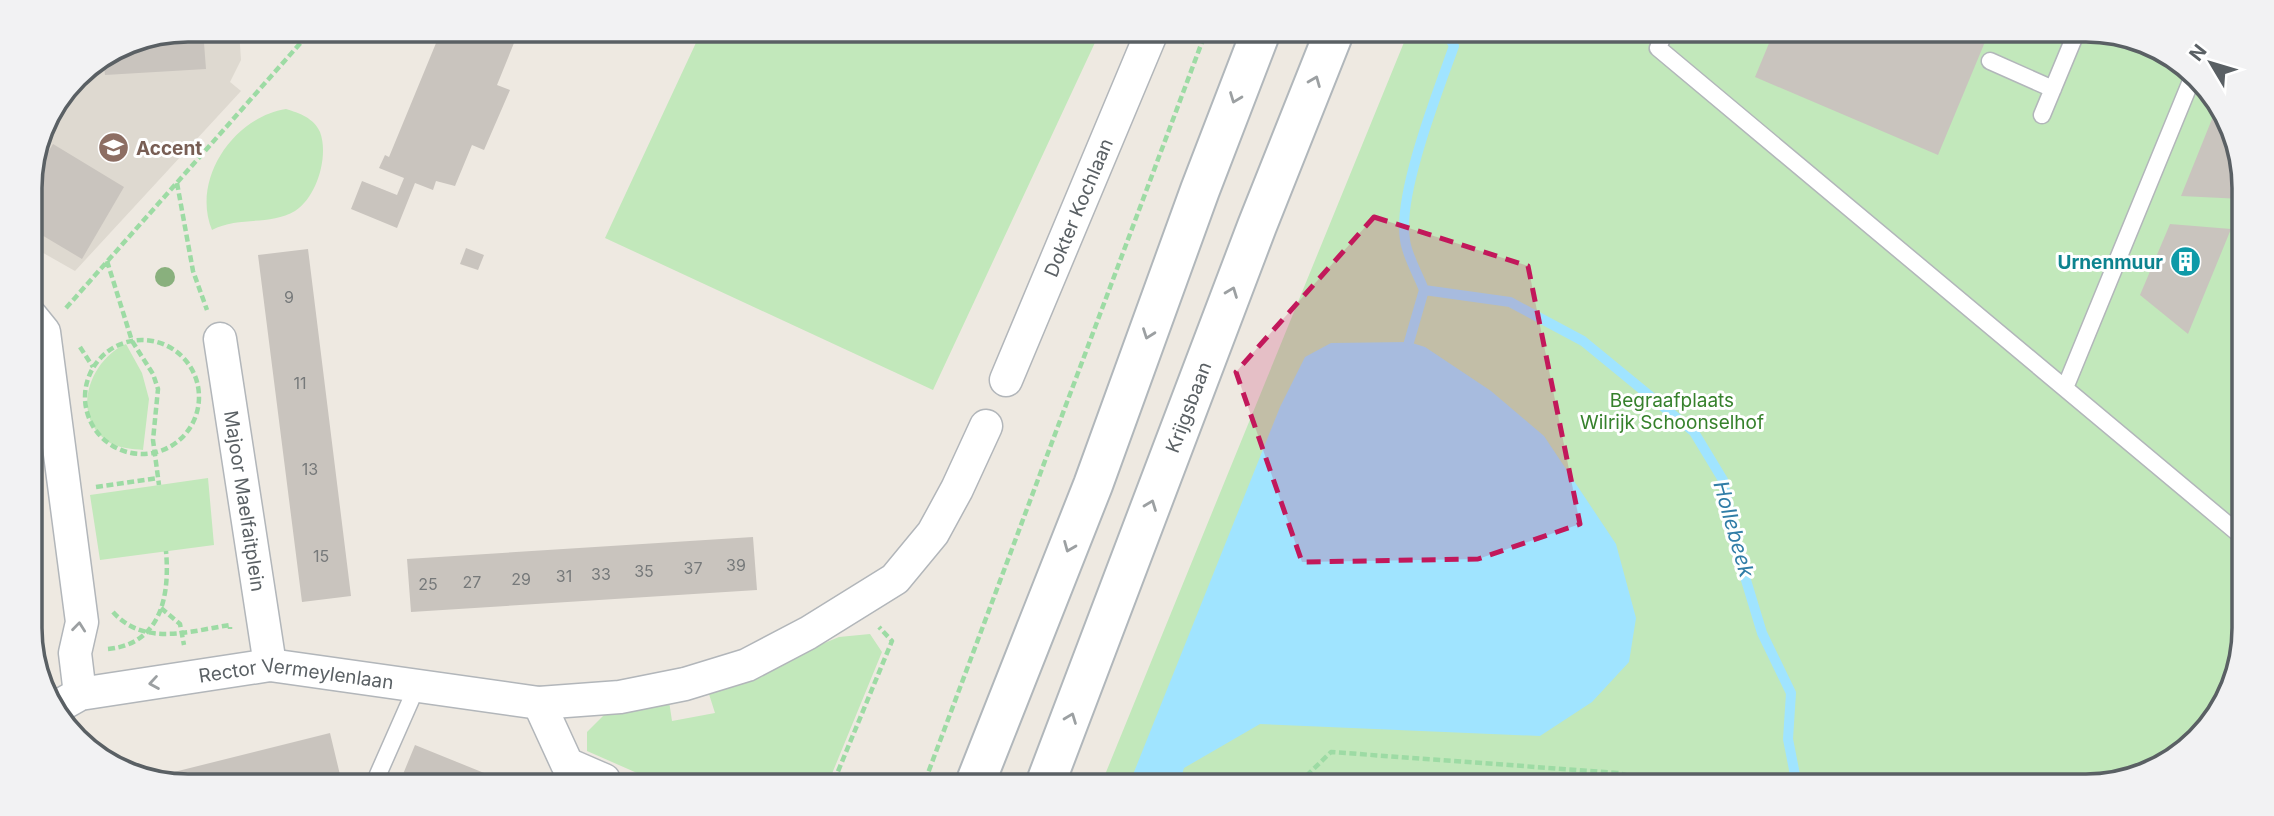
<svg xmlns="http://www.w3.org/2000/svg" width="2274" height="816" font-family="Inter,sans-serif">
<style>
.education{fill:#ded9d0}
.green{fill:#c2e8bb}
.water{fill:#a0e4ff}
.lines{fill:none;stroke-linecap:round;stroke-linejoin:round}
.stream{stroke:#a0e4ff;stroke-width:10}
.building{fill:#c9c4be}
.service-casing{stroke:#b2b6ba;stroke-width:19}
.minor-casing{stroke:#b2b6ba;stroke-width:35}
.secondary-casing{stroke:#b1b7bb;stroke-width:42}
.path{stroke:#9ddba4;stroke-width:4.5;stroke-dasharray:7 3.5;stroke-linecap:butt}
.service{stroke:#fff;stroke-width:16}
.minor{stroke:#fff;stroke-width:32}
.secondary{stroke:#fff;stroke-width:38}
.tree{fill:#89b07d}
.oneway{stroke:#9ca0a2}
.marked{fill:#c2185b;fill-opacity:0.2;stroke:#c2185b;stroke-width:5;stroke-dasharray:14 9;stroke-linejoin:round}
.labels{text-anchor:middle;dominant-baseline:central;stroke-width:6;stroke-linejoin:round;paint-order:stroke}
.number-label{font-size:16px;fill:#76797a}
.education-label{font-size:19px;font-weight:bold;fill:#785e54;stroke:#fff;text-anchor:start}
.street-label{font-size:19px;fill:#5a6064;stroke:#fff}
.culture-label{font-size:19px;font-weight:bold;fill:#0d838f;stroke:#fff;text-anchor:end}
.park-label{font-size:19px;fill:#36812c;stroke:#fff}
.water-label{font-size:21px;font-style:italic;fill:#317da7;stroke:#fff}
.rim{fill:none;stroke:#5a6064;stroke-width:3.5}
</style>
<rect width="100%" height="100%" fill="#eee9e1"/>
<path class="education" d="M188 30H239L241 60 230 82 241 91 75 271 31 246 30 178 46 118 83 69 128 42Z"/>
<path class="green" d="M701 32 1099 34 933 390 605 238Z
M1407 35 2136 38 2205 84 2243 167 2236 678 2182 753 2096 786 1102 782Z
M286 109C299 113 314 118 320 132 329 156 317 197 295 211 270 226 238 216 212 230 191 179 234 117 286 109Z
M126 344 142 373 149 399 143 450C133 449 119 448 110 443 69 418 89 360 126 344Z
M208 478 214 545 100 560 90 495Z
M870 634 882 652 829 781 653 780 587 751V732L606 713 669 701 672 721 715 713 708 691 839 637Z"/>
<path class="water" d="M1409 342 1425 347 1491 391 1544 436 1616 544 1636 618 1629 662 1592 702 1540 736 1260 724 1184 768 1180 782H1130L1280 407 1305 357 1331 343Z"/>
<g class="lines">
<path class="stream" d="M1448 35 1454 46C1438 91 1397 195 1405 240 1407 256 1418 274 1424 290L1510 302 1583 341 1694 432 1723 480 1739 557 1762 633 1791 693 1788 739 1797 785
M1409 342 1424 290"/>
</g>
<path class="building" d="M188 30H203L206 69 105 75 103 57 122 55V46L128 42Z
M441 31H498L497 33 512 40 514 43 497 85 510 90 484 150 472 145 455 186 436 181 433 190 415 183 397 228 351 209 362 181 397 195 404 178 379 168 385 155 389 157Z
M1772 36 1987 37 1938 155 1755 77Z
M2216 109 2243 167 2242 199 2181 196Z
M53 144 124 187 82 259 30 228V182Z
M2170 224 2231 229 2188 334 2140 295Z
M466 248 484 255 478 270 460 264Z
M308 249 351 596 302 602 258 255Z
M753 537 757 590 411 612 407 559Z
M32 604 38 637 33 638 32 606Z
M330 733 341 779 155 778 162 775Z
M415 745 499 779H401Z"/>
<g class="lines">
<defs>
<path id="service" d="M1663 36 1658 48 2238 533
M1990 61 2053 89
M2042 115 2074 38
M2065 388 2193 76
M376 779 417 686"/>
<g id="minor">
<path d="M31 316 44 332 82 622 75 653 80 694"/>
<path id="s1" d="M220 339 270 665"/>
<path id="s2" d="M1006 380 1151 34"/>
<path d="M539 703 567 764 604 780"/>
<path id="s3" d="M57 707 80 694 270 665 539 703 620 697 685 684 747 665 808 633 895 579 933 533 957 489 986 426"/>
</g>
<g id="secondary">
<path d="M976 781 1093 485 1200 190 1260 34"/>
<path id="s4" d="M1046 782 1257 226 1333 35"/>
</g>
</defs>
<use href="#service" class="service-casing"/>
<use href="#minor" class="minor-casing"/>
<use href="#secondary" class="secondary-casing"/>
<path class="path" d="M177 183 193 271 207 310
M107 261 132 341 153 374 158 389 153 440 159 485
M66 308 312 30
M85 397a57 57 0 1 1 114 0a57 57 0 1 1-114 0Z
M80 347 93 367
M96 487 158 478
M161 608 180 624 184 645
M113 612C144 647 190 631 230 625V629
M108 649C161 644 170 596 166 551
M834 781 892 641 879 627
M925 781 1205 34
M1299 783 1331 752 1618 773 1659 784"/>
<use href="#service" class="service"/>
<use href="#minor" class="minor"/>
<use href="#secondary" class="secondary"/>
</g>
<circle class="tree" cx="165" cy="277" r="10"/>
<defs><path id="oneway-chevron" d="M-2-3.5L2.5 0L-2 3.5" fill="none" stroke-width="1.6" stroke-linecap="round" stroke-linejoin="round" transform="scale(1.75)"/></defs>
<g class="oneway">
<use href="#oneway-chevron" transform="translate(1315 81) rotate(-68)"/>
<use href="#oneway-chevron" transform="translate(1235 98) rotate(111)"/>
<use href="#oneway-chevron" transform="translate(1232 292) rotate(-69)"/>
<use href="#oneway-chevron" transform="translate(1148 334) rotate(110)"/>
<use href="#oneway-chevron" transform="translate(1151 505) rotate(-69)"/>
<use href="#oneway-chevron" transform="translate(1069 547) rotate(112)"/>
<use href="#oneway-chevron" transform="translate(79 627) rotate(-84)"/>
<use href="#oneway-chevron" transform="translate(154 683) rotate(171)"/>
<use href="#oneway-chevron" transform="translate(1071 718) rotate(-69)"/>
</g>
<path class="marked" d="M1374 217 1528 266 1580 524 1478 559 1302 562 1236 372Z"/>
<defs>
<symbol id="school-disc" viewBox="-11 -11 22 22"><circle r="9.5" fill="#8d6e63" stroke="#fff"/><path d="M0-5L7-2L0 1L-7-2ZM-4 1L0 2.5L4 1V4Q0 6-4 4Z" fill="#fff"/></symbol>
<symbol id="building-disc" viewBox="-11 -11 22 22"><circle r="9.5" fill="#0f9aa8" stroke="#fff"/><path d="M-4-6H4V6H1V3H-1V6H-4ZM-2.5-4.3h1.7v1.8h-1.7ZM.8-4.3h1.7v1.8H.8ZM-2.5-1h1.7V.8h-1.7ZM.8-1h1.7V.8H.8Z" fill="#fff"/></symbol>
</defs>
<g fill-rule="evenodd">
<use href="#school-disc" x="96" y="130" width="35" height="35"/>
<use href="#building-disc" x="2168" y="244" width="35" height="35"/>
</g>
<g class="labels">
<g class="number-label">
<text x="289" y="297">9</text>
<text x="300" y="383">11</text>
<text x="310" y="469">13</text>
<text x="321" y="556">15</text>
<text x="736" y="565">39</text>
<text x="693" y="568">37</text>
<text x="644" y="571">35</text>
<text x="601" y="574">33</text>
<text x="564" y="576">31</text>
<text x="521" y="579">29</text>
<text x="472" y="582">27</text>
<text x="428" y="584">25</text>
</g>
<g class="education-label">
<text x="136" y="148">Accent</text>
</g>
<g class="street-label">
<text stroke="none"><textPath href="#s2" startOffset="187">Dokter Kochlaan</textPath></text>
<text stroke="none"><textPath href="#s4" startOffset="401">Krijgsbaan</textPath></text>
<text stroke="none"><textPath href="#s1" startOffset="164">Majoor Maelfaitplein</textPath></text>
<text stroke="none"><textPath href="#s3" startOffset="245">Rector Vermeylenlaan</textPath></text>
</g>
<g class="culture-label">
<text x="2163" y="262">Urnenmuur</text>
</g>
<g class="park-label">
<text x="1672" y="400">Begraafplaats<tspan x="1672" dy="22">Wilrijk Schoonselhof</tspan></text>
</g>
<g class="water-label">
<text transform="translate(1734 529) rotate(74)">Hollebeek</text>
</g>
</g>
<path d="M0 0H2274V816H0ZM188 42H2086A146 146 0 0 1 2232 188V628A146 146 0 0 1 2086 774H188A146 146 0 0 1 42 628V188A146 146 0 0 1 188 42Z" fill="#f2f2f3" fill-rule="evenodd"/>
<path class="rim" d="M188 42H2086A146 146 0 0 1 2232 188V628A146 146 0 0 1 2086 774H188A146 146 0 0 1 42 628V188A146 146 0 0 1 188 42Z"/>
<g transform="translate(2211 63) rotate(308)" stroke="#ffffff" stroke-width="5" paint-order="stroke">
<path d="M0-5L12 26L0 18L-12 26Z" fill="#5a6064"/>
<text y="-10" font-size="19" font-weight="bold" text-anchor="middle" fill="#5a6064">N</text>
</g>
</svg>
